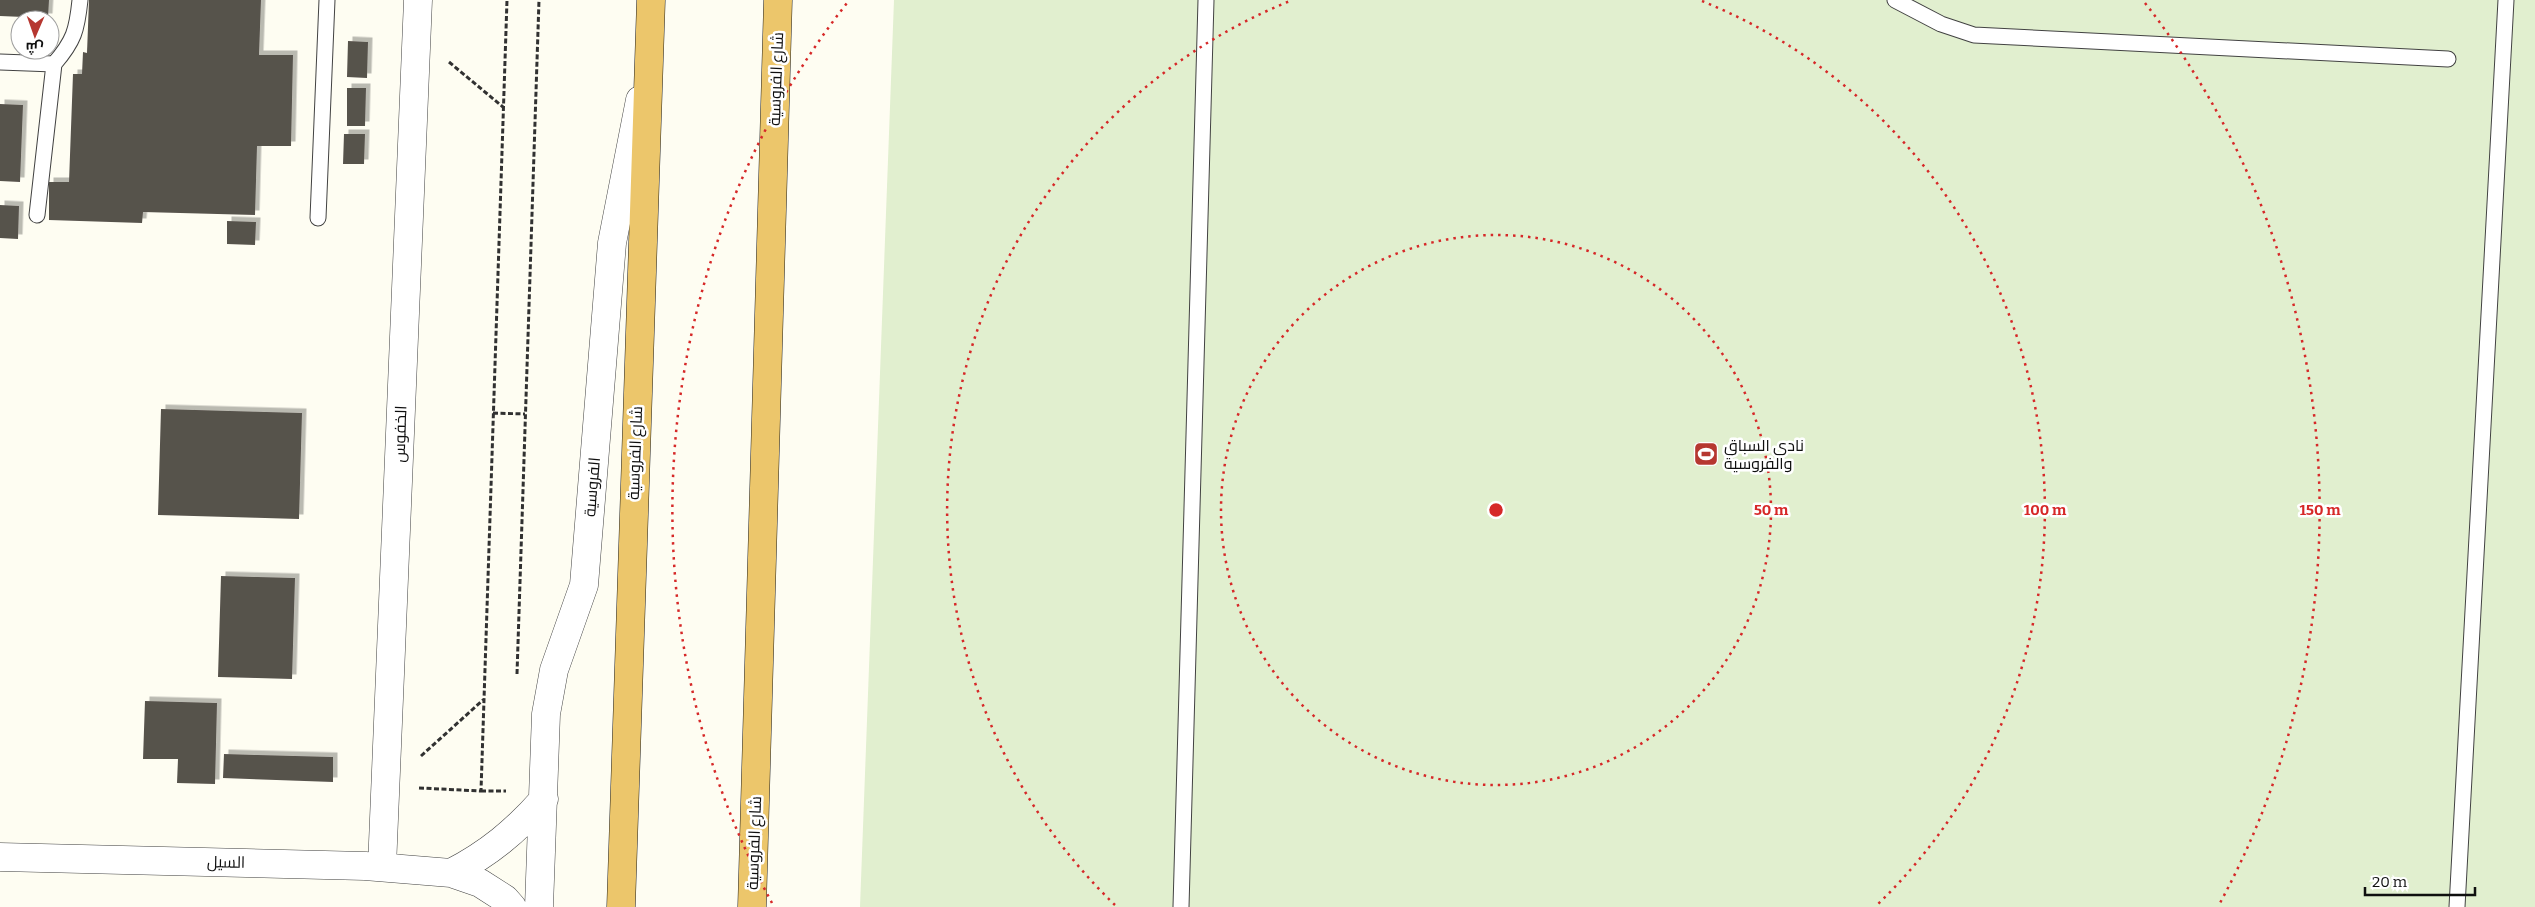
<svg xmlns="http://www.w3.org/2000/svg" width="2535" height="907" font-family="Bitter,Cairo,serif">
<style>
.pitch{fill:#e1efcf}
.building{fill:#57524c;filter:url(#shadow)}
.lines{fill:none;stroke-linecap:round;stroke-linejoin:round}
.service-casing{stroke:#424242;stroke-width:17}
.minor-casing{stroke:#424242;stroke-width:29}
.trunk-casing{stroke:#202020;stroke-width:29}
.path{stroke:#313131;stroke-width:3;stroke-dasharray:5 2.5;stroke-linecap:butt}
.service{stroke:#fff;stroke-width:15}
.minor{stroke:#fff;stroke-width:28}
.trunk{stroke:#ecc66b;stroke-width:28}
.ring{fill:none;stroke:#d62828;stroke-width:2.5;stroke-dasharray:2.5 5}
.labels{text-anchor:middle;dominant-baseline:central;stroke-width:5;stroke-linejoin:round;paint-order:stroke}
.street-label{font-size:16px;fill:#0f0f0f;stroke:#fff}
.poi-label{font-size:16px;fill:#0f0f0f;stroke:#fff;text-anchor:start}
.centre{fill:#d62828;stroke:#fff;stroke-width:2.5}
.ring-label{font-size:15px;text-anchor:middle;font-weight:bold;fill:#d62828;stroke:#fff;stroke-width:5;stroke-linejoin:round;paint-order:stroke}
</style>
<defs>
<filter id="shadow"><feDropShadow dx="4.5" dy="-4.5" stdDeviation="0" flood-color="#0004"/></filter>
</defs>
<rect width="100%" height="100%" fill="#fefdf2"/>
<path class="pitch" d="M894 0H2535V907H860Z"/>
<path class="building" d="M0 0H49L48 18 0 16Z
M89 0H261L259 55H293L291 146H257L255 215 143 212 142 223 49 220V182H69L73 74H82L83 52 87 53Z
M348 41 368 42 367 78 347 77Z
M347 88H366L365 126H347Z
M0 104 23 105 20 182 0 181Z
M344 134H365L364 164H343Z
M0 205 19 206 18 239 0 238Z
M227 221 256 222 255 245 227 244Z
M161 409 302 413 299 519 158 515Z
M221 576 295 578 292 679 218 677Z
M145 701 217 703 215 784 177 783 178 759H143Z
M224 754 333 757V782L223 778Z"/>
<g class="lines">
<defs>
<path id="service" d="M1895 0 1941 24 1974 35 2448 59
M0 62 54 64C74 41 77 30 80 0
M37 215 54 64
M318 218 327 0
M1181 907 1206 0
M2457 907 2506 0"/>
<path id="minor" d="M0 857 365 866 451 873 480 883 505 899 512 907
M382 867 418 0
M451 873C488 854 516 831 544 799
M539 907 546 714 554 670 584 585 612 243 640 100"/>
<path id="trunk" d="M621 907 651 0
M752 907 778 0"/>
</defs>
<use href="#service" class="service-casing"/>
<use href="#minor" class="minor-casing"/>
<use href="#trunk" class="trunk-casing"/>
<path class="path" d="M449 62 503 107
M493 413 525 414
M517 674 539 0
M421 756 483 700
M419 788 481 791 507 0
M481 791H506"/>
<use href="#service" class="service"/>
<use href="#minor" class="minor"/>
<use href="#trunk" class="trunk"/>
</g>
<g class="ring">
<circle cx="1496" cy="510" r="275"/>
<path d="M1115 905A549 549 0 0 1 1290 1M1702 1A549 549 0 0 1 1877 905"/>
<path d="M772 903A824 824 0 0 1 847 3M2145 3A824 824 0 0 1 2220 903"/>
</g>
<defs>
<symbol id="stadium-square" viewBox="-11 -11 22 22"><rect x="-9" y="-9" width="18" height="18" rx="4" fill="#b63730" stroke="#fff"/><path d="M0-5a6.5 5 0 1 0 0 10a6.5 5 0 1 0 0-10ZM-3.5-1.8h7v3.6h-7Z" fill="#fff"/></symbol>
</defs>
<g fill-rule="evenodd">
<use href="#stadium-square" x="1692" y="440" width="28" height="28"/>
</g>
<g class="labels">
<g class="street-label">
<text transform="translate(776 79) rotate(-88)">شارع الفروسية</text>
<text transform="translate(400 434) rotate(-88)">الخفوس</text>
<text transform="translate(635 453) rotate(-88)">شارع الفروسية</text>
<text transform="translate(592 487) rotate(-85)">الفروسية</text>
<text transform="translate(754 843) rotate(-88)">شارع الفروسية</text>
<text transform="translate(226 862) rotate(1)">السيل</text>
</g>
<g class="poi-label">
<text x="1724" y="445">نادي السباق<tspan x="1724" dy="18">والفروسية</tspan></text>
</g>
</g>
<circle cx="1496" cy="510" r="8" class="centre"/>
<g class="ring-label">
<text x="1771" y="515">50 m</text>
<text x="2045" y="515">100 m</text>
<text x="2320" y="515">150 m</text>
</g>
<g transform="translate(35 35) rotate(182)"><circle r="24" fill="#ffffff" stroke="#9f9f9f"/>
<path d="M0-4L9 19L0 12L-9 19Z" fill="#b63730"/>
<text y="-8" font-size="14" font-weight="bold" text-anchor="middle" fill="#0f0f0f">ش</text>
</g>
<path d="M2365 887v8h110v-8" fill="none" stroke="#0f0f0f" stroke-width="2.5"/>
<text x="2372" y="887" font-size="15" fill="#0f0f0f" stroke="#ffffff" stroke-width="4" paint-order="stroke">20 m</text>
</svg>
